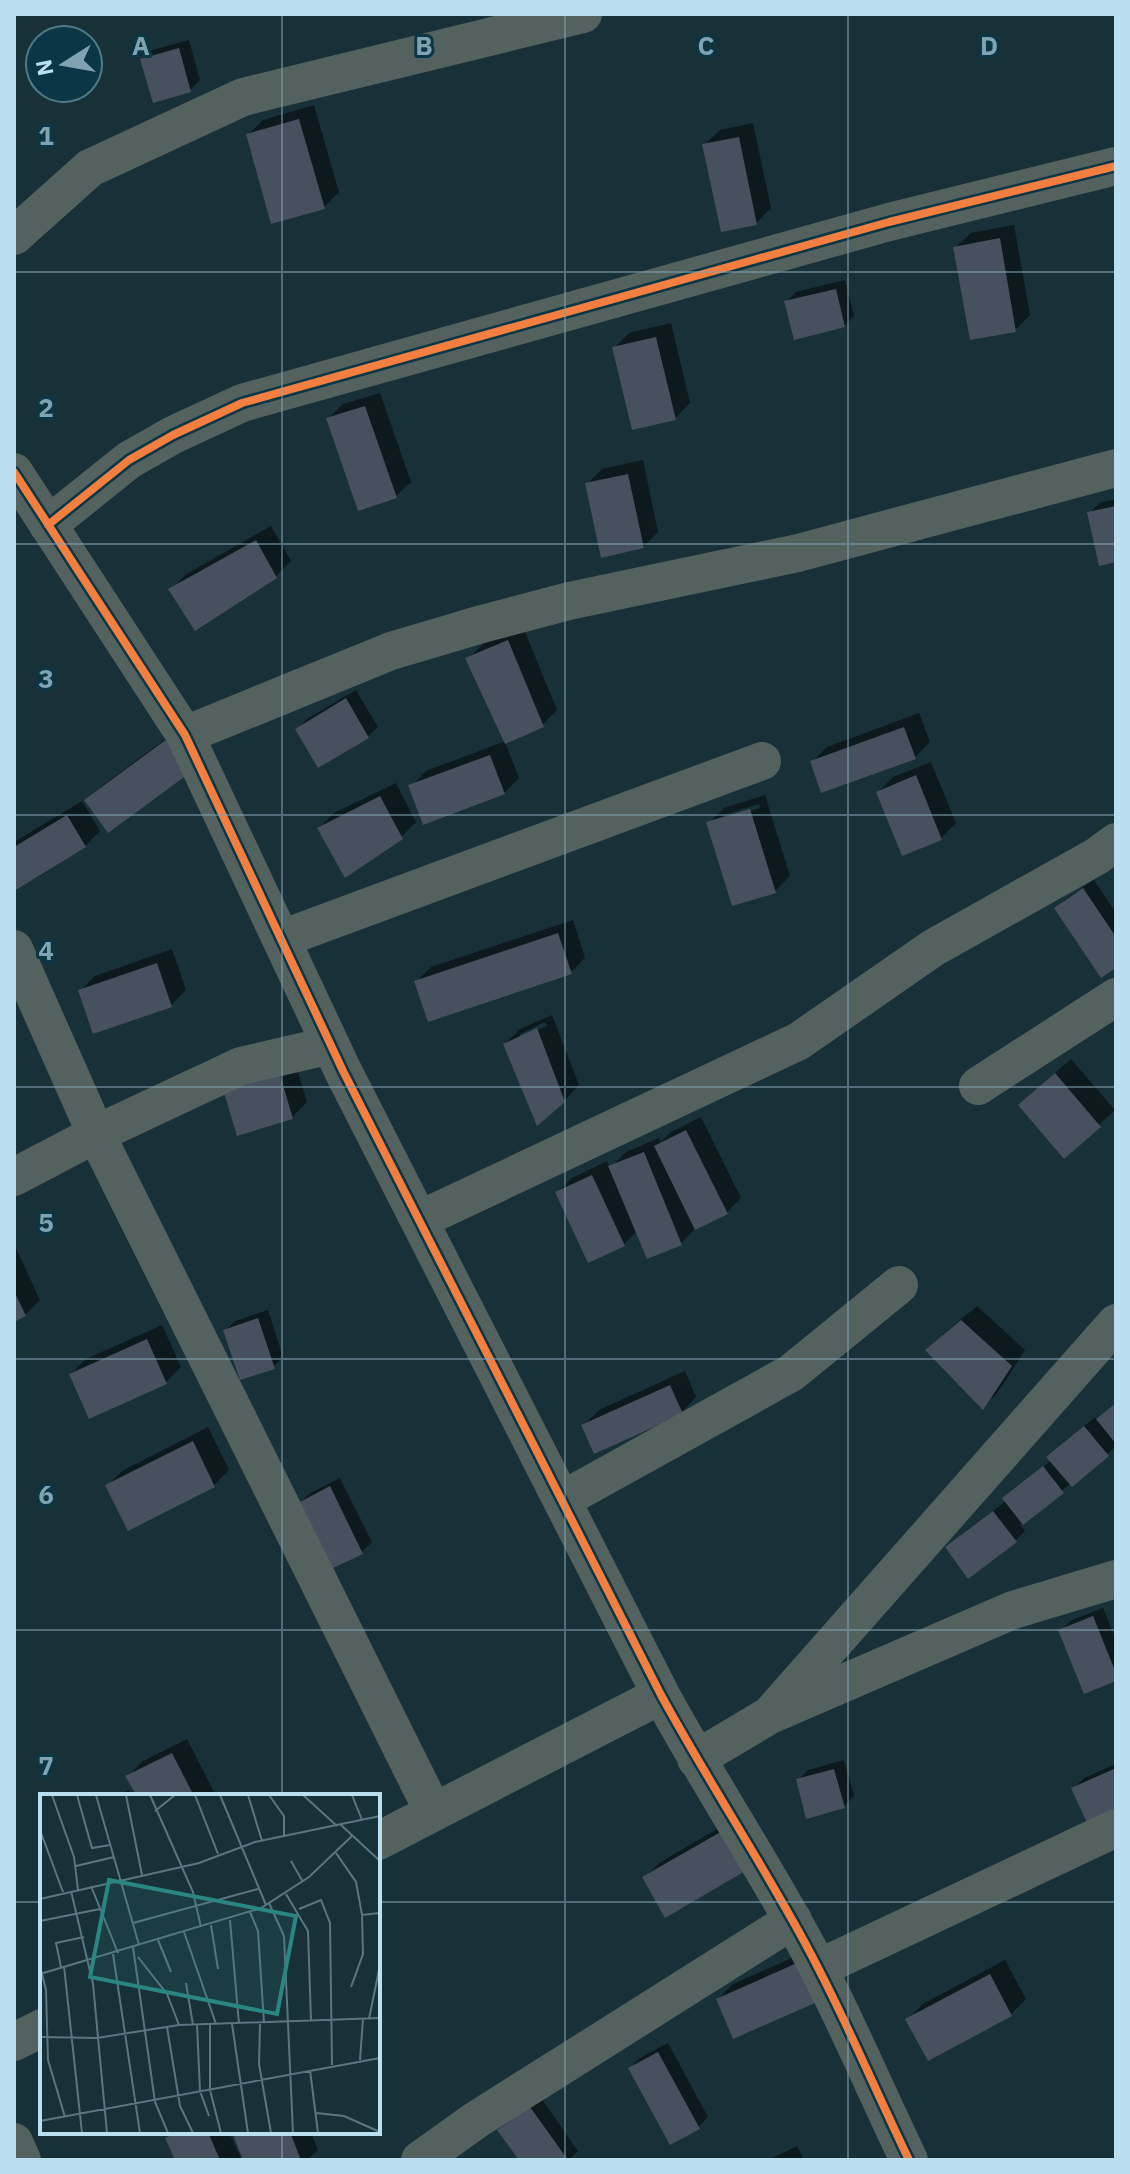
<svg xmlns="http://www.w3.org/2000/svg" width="1130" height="2174" font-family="'IBM Plex Sans',sans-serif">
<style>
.shadow{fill:#0007;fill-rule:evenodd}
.building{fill:#47505e}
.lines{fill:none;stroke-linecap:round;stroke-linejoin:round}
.minor{stroke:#53615f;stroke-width:38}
.cycleway-casing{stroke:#0a3646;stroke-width:13}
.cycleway{stroke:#f27e40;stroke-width:8}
.grid{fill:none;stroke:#81a2b0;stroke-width:2;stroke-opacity:0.55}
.inset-road{fill:none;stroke:#597682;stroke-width:2}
.view{fill:#298682;fill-opacity:0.15;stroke:#298682;stroke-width:4}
.inset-edge{fill:none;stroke:#badff0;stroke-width:4}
.grid-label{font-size:26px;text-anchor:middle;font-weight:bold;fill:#81a2b0;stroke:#0a3646;stroke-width:6;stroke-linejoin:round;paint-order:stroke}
</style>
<rect width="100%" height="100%" fill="#183038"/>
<path class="shadow" d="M189 40 200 80 190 90 143 60 152 50Z
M314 105 339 192 324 207 248 135 263 120Z
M753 123 771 208 756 223 704 145 720 130Z
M1014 225 1030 315 1015 330 955 248 971 233Z
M845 280 854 316 844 326 786 302 796 292Z
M671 323 690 403 675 418 614 348 629 333Z
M380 393 411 482 396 496 328 419 343 404Z
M643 460 658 532 643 547 587 484 602 469Z
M1116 499V560L1090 513 1099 503Z
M271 526 291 561 276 576 195 628 171 590 185 575Z
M523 627 557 710 542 725 505 742 519 778 504 793 411 786 426 771 506 741 468 659 483 644Z
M356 690 378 727 368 736 297 729 307 719Z
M919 713 930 742 915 757 812 762 827 747Z
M183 726 205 756 87 800 102 786Z
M931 762 956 823 941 838 878 792 893 777Z
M396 783 416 822 401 837 319 828 334 813Z
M765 795 790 876 775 891 709 823 724 808ZM759 804 760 808 724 819V815Z
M82 801 100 831 85 846 14 889V842Z
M1094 880 1116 913V965L1057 908 1067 898Z
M573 920 585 958 570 973 416 982 431 967Z
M172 949 186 990 171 1005 80 991 95 976Z
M552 1015 579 1085 564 1101 505 1044 520 1029ZM545 1022 547 1026 520 1038V1034Z
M293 1055 307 1102 292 1117 238 1134Z
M1071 1059 1115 1110 1064 1156 1036 1090Z
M701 1117 741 1198 726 1213 696 1228 681 1243 637 1231 624 1244 557 1193 572 1178 607 1161 610 1168 626 1152 659 1138 661 1142 671 1132Z
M14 1244 40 1300 25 1315 14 1320Z
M977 1306 1025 1350 998 1392 983 1407 942 1335Z
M268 1310 283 1357 273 1367 226 1330 235 1321Z
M162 1325 181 1367 166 1382 71 1374 86 1359Z
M685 1371 696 1397 682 1412 584 1425 599 1410Z
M1116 1404V1446L1072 1485 1071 1483 1020 1525 1025 1531 1015 1541 957 1538 1006 1501 1014 1489 1052 1460 1059 1447 1095 1417 1097 1421Z
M208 1427 229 1470 214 1485 129 1528 107 1486 122 1471Z
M340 1478 372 1542 362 1552 332 1567 300 1503 310 1493Z
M1103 1608 1116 1640V1679L1061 1631 1070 1621Z
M187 1739 216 1796H140L128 1776 143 1761Z
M844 1760 854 1796 844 1806 798 1780 808 1770Z
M1116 1764V1811L1074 1788 1084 1778Z
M129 1790 132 1796H115Z
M739 1816 761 1853 644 1878 659 1863Z
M821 1945 838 1983 718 1999 733 1984Z
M1005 1960 1026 1999 1011 2014 908 2019 923 2004Z
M668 2043 708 2117 698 2127 630 2068 640 2058Z
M541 2098 578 2151 569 2160H521L500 2130 510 2120Z
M174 2132H229L241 2158 244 2157 234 2132H311L318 2150 307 2160H177L167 2138Z
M797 2146 804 2160H768Z"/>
<path class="building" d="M179 48 191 92 153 103 140 59Z
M299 119 325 209 271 224 246 134Z
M739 137 757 225 721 232 702 144Z
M1000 238 1016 332 970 340 953 247Z
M836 289 845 327 794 340 784 301Z
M656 337 676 420 632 430 612 347Z
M365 406 397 498 358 511 326 418Z
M628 474 644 548 601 558 585 483Z
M1116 506V562L1099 566 1087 512Z
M256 540 277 578 195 631 168 589Z
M508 640 544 727 505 744 465 658Z
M346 698 369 738 318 768 295 729Z
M904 727 916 759 821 793 810 761Z
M167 739 191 772 108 833 84 800Z
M490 755 505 794 423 825 408 785Z
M916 775 942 840 902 856 876 792Z
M380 796 403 839 345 878 317 828Z
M750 809 776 893 732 906 706 822Z
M67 815 86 847 14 891V847Z
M1083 888 1116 937V968L1101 978 1054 908Z
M558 933 572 974 428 1022 414 981Z
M157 963 172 1007 93 1034 78 990Z
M537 1028 565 1102 537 1126 503 1044Z
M278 1068 293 1119 237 1136 222 1086Z
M1055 1073 1101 1127 1064 1159 1018 1105Z
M686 1130 728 1214 695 1230 654 1146Z
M644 1152 682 1245 647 1259 608 1166Z
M592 1175 625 1246 588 1263 555 1192Z
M14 1291 26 1316 14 1322Z
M258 1318 275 1369 240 1380 223 1330Z
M961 1320 1012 1366 983 1410 925 1350Z
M147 1339 167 1384 89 1419 69 1374Z
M670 1385 683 1414 594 1454 581 1425Z
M1116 1403V1444L1096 1419Z
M1084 1426 1109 1456 1072 1487 1046 1457Z
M193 1441 215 1487 128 1531 105 1485Z
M1043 1466 1064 1493 1023 1525 1002 1498Z
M330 1486 363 1554 331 1569 298 1503Z
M993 1511 1017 1542 968 1579 945 1547Z
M1093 1616 1116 1673V1681L1084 1694 1058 1630Z
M172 1753 194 1796H137L125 1776Z
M1116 1768V1813L1088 1825 1071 1788Z
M834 1769 845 1808 806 1819 796 1779Z
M724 1830 747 1870 665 1918 642 1877Z
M806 1959 824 1999 733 2039 716 1999Z
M990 1974 1012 2016 928 2061 905 2019Z
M658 2052 700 2129 670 2145 628 2068Z
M530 2107 568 2160H519L497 2130Z
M178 2132H208L220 2160H175L165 2138Z
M232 2132H290L301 2160H243Z"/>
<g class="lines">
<path class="minor" d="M14 236 90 168 243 97 583 14
M14 472 185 735 343 1071 661 1695C703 1772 751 1846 794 1923 837 1999 871 2081 909 2160
M48 525 129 460 173 435 242 403 889 222 1116 166
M185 735 391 651 482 624 569 601 798 553 1116 468
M281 939 762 761
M14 949 96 1134 433 1811
M978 1086 1116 997
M14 1177 96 1134 241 1066 331 1045
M419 1220 799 1041 933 948 1097 856 1116 842
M562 1500 791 1373 899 1285
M770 1715 1116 1323
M696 1759 770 1715 1013 1610 1116 1579
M378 1841 661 1695
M819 1968 1116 1828
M14 2042 42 2028
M14 2142 22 2160
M420 2160 476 2120 793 1920"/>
<defs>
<path id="cycleway" d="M14 472 185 735 343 1071 661 1695C703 1772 751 1846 794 1923 837 1999 871 2081 909 2160
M48 525 129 460 173 435 242 403 889 222 1116 166"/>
</defs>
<use href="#cycleway" class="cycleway-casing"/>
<use href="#cycleway" class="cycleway"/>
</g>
<path class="grid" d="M282 14V1796M565 14V2160M848 14V2160M14 272H1116M14 544H1116M14 815H1116M14 1087H1116M14 1359H1116M14 1630H1116M14 1902H42M378 1902H1116M282 2132V2160"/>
<g transform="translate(40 1794)">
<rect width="340" height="340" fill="#183038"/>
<path class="inset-road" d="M12 1 34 63 38 96M37 1 52 54 70 51M56 1 99 151M86 1 102 81M110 1 153 98 161 133M155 1 178 60M180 1 226 111M208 1 222 47M229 1 244 22V43M263 1 297 32M312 1 322 26M115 17 135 1M301 31 340 67M0 36 23 98M296 59 316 88 322 121 340 119M251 67 263 88M36 72 74 63M51 92 78 159M31 97 53 190 67 339M246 100 268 137 271 227M0 105 159 69 215 48 340 22M229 109 244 142 253 339M259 115 281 106 290 129 292 271M210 118 218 137 224 229M190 126 199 230M0 127 60 115M93 129 218 95M171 131 178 175M144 138 176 230M118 146 131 178M93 153 115 308 128 339M73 160 100 339M98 163 127 200 139 231M0 172 6 196 8 266 25 323M24 172 42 339M21 173 16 149 44 143M0 180 221 114 269 83 312 42M146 189 153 231M311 193 323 160 322 121M329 225 340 171M192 230 208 339M220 230 219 270 231 339M157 231 160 297 169 322M170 231V296L181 339M127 233 140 312 153 339M0 243 57 244 139 231 340 224M320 266 323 225M270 276 278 339M276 319 304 322 340 338M0 327 340 264"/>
<path class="view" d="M69 86 256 122 237 220 50 183Z"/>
<rect width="340" height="340" class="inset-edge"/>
</g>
<g class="grid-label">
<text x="141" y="55">A</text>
<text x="424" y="55">B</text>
<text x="706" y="55">C</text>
<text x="989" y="55">D</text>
<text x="46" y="145">1</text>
<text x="46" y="417">2</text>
<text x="46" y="688">3</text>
<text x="46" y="960">4</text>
<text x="46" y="1232">5</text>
<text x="46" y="1504">6</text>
<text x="46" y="1775">7</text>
</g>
<rect width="1130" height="2174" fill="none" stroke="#badff0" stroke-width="32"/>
<g transform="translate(64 64) rotate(259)"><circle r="38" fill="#0a3646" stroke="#507a8a" stroke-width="2"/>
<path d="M0-6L14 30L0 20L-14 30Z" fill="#81a2b0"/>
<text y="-12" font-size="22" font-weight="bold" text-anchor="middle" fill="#badff0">N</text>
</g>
</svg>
